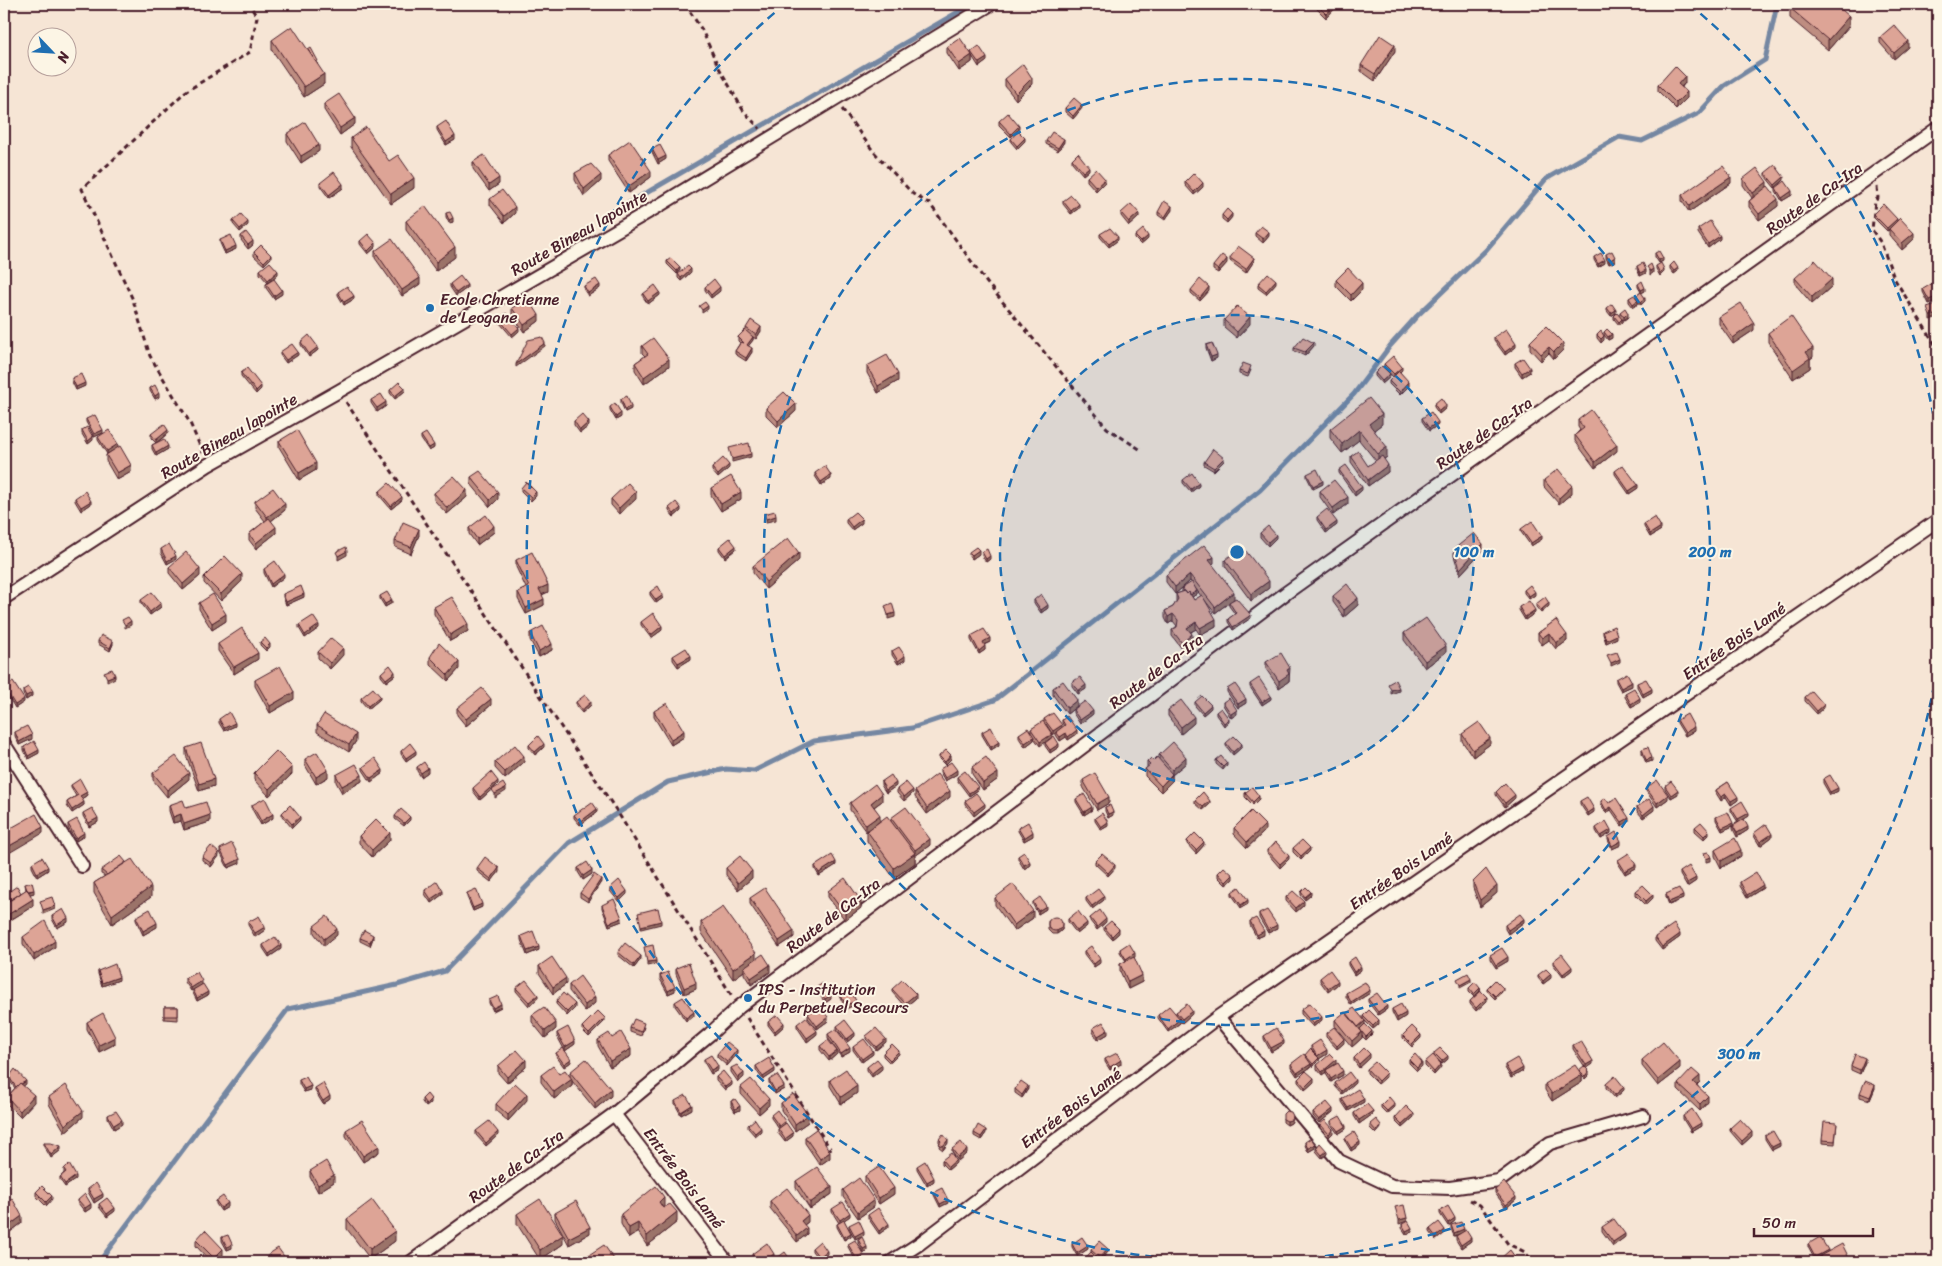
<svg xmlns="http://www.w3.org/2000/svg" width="1942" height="1266" font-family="Sriracha,sans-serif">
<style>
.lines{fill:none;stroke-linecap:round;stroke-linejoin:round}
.stream{stroke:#7587a2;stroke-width:5}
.minor-casing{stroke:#4a1f2b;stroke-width:16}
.path{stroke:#4a1f2b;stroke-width:3;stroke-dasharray:5 4;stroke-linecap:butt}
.minor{stroke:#fcf5e5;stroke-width:12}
.wall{fill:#be8d81;stroke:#4a1f2b;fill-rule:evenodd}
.shaded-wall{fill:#9b7369;stroke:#4a1f2b}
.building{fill:#dda496;stroke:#4a1f2b}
.ring{fill:none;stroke:#1f6fb2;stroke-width:2.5;stroke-dasharray:9 6}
.poi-dot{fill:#1f6fb2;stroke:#fcf5e5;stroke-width:2}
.labels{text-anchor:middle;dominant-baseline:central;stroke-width:4;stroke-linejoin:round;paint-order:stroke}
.street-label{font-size:16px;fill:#4a1f2b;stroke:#fcf5e5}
.poi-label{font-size:16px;fill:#4a1f2b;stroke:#fcf5e5;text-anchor:start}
.centre{fill:#1f6fb2;stroke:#fcf5e5;stroke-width:2.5}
.ring-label{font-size:15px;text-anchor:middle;font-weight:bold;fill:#1f6fb2;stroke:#fcf5e5;stroke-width:4;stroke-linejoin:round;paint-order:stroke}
</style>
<rect width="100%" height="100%" fill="#f6e5d5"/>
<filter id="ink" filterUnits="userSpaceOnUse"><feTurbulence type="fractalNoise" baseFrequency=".02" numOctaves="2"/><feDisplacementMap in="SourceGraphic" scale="10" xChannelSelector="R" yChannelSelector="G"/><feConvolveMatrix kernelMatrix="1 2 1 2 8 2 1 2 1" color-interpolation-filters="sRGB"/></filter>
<g filter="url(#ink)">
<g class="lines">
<path class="stream" d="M598 221 972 4
M99 1262 288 1009 397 985 445 971 569 843 668 782 726 769 754 771 814 741 912 728 995 700 1260 490 1354 394 1390 346 1417 316 1486 250 1546 179 1619 137 1642 141 1699 113 1724 86 1765 60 1776 9 1780 4"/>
<defs>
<path id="minor" d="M4 598 208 465 339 391 655 208 991 4
M4 744 82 866
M1218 1017 1339 1161 1392 1186 1450 1188 1499 1181 1550 1143 1643 1116
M614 1114 727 1262
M411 1262 614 1114 710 1034 739 1007 1286 593 1938 128
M891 1262 919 1244 1218 1017 1938 520"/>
</defs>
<use href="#minor" class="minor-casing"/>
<path class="path" d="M685 4 702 30 718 66 743 110 760 129
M842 109 874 152 913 194 930 204 987 283 1107 428 1141 450
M1877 187 1878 198 1875 201 1872 230 1881 243 1894 278 1938 349
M346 402 618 813 732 996
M203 453 190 423 150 356 133 300 82 189 185 92 250 52 257 17 249 4
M747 1018 831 1150
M1470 1200 1480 1205 1508 1244 1525 1252 1533 1262"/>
<use href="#minor" class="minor"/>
</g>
<path class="wall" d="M1338 4V5L1326 18 1317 9V5Z
M1901 4H1910L1909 7Z
M1790 8 1849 26 1828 50 1790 18Z
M1880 37 1908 47 1894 59 1880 43Z
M272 40 308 50 318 64 317 65 324 84 304 97 272 50Z
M947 47 971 54V52L987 61 979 67 972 56V62L959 71 947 53Z
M1395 51 1375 81 1361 71V65Z
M1005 79 1032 84 1016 100 1005 86Z
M1685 83 1682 87 1687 98 1676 109 1658 91V85Z
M324 104 355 124 340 135 324 110Z
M1065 108H1082L1073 119 1065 112Z
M999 121 1019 129 1011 137 999 125Z
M437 127 455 140 446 145 437 130Z
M287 134 319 151 301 163 287 141Z
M351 138 414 188 391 204 351 147Z
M1011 139 1025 141 1017 149 1011 142Z
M1046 141 1064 142 1058 151 1046 144Z
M652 149 666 159 658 164 652 152Z
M608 155 651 177 629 193 608 161Z
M1072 159 1089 170 1083 175 1072 162Z
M473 162 499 184 489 191 473 169Z
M575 173 601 181 584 196 575 180Z
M1765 173 1784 180 1775 188 1765 176Z
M1087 177 1105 182 1096 191 1087 181Z
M1743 179 1767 187 1778 206 1759 220 1749 207V201L1752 198 1743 185Z
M1185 182 1203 187 1194 195 1185 185Z
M320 183 343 188 329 198 320 186Z
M1731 183 1689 212 1682 201V195Z
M1776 188 1792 195 1782 201 1776 191Z
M490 199 515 213 504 223 490 205Z
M1063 201 1079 208 1071 214 1063 204Z
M1172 210 1165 220 1158 215V212Z
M446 213 453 222 449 223 446 217Z
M1121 213 1139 217 1129 226 1121 216Z
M1873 214 1897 221 1914 239 1902 250 1889 235V230L1887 231 1873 217Z
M1222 215 1232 217 1227 223 1222 219Z
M233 221 248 225 240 232 233 224Z
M406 221 455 257 436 271 406 230Z
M1698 229 1720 239 1708 248 1698 233Z
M1255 233 1269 236 1263 243 1255 236Z
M1100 234 1118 240 1109 247 1100 237Z
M241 236 253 245 248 249 241 240Z
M1135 236 1148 239 1141 245 1135 239Z
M220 240 236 249 225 254 220 243Z
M360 241 376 247 368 254 360 244Z
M375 251 420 284 402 296 375 258Z
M254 252 271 258 264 265 254 256Z
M1655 253 1663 261 1659 263 1655 257Z
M1606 254 1615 261 1609 264 1606 258Z
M1594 257 1605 263 1598 267 1594 260Z
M1230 258 1254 261 1246 273 1230 261Z
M667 261 680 270 677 274 667 264Z
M1227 263 1218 273 1213 270V266Z
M1637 266 1646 273 1640 276 1637 269Z
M1656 266 1664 272 1660 276 1656 269Z
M1670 266 1678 271 1674 274 1670 269Z
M260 270 278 274 269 282 282 294 274 299 266 288V284L268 283 260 274Z
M691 272 681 281 678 278V274Z
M1795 278 1832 286 1812 304 1795 284Z
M1336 280 1362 290 1351 301 1336 286Z
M1276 283 1266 294 1258 288V284Z
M450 284 467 288 456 296 450 287Z
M1638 284 1645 291 1641 293 1645 301 1641 305 1638 301V304L1633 307 1629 302V298H1636V296L1641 292 1638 287Z
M584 286 600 288 588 296 584 290Z
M705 287 720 291 711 298 705 290Z
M1923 289 1938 292V299L1929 304 1923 292Z
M1191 290 1209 291 1200 301 1191 293Z
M338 292 354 299 344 305 338 295Z
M643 294 660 295 648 304 643 297Z
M512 308 539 321 524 332 512 315Z
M1607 308 1616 313 1611 316 1607 311Z
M1620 312 1628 317 1624 320 1622 319V322L1619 325 1614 319V316L1620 315Z
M1719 317 1754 330 1733 344 1719 324Z
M499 319 519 331 512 337 499 322Z
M1224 320 1250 324 1237 338 1224 327Z
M746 328 761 331 756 339 753 337V340L748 346 752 352 746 361 735 354V351L740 343 738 341V337L746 330Z
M1604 332 1612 338 1608 340 1604 335Z
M1768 333 1813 357 1810 359V368L1793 379 1768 342Z
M1597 335 1604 340 1601 343 1597 338Z
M1494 337 1516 347 1505 355 1494 340Z
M301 342 318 350 309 357 301 345Z
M1530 342 1563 350 1554 359 1549 353 1541 361 1530 349Z
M1206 345 1217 358 1211 361 1206 348Z
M642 346 669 366 644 384 635 370V363L645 356 642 353Z
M1314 346 1305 356 1294 351V348Z
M280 352 298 355 286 363 280 355Z
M1515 363 1530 372 1522 377 1515 367Z
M1384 364 1402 370 1400 372 1409 386 1400 395 1389 384V381L1393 377 1384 367Z
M867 366 898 381 878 393 867 373Z
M1251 370 1248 377 1239 374V371Z
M241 373 261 389 256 394 241 376Z
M1375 373 1390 377 1382 384 1375 376Z
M72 378 85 386 76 390 72 382Z
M150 388 159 397 155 399 150 391Z
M390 390 405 391 395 399 390 393Z
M621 399 631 409 625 412 621 403Z
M371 400 386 406 377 412 371 403Z
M1434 404 1446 408 1439 414 1434 407Z
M610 407 621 417 616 420 610 410Z
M766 408 796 411 778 427 766 415Z
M1422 418 1438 425 1429 431 1422 421Z
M86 419 103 433 94 437 86 422Z
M1578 420 1617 451 1595 468 1575 441V435L1580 430 1578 427Z
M574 421 589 426 580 433 574 425Z
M1382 424 1374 430 1387 457 1384 459 1388 472 1368 486 1351 462V456L1368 466 1376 461 1359 440 1342 453 1330 438V429Z
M82 430 93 440 88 444 82 434Z
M168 433 158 442 168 449 156 456 152 449V445L156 443 151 438V434Z
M421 436 434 448 429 451 421 439Z
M98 437 118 447 131 472 117 480 106 461V455L107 454 98 440Z
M279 441 316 470 299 480 279 447Z
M1224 461 1214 471 1204 465V462Z
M712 468H729L718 478 712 471Z
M1339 470 1362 490 1355 496 1339 473Z
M1615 471 1638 488 1629 494 1615 474Z
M815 473 831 479 821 485 815 476Z
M1307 474 1323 484 1313 489 1307 477Z
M471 477 498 499 490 507 471 484Z
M1183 480 1199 486 1191 492 1183 483Z
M1544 480 1572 493 1559 504 1544 487Z
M521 488 536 496 531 501 521 491Z
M711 488 741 499 721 511 711 495Z
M1320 491 1348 504 1333 515 1320 497Z
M379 492 402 500 391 509 379 495Z
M434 493 467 497 447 514 434 500Z
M75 498 91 504 81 511 75 501Z
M611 499H636L619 514 611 505Z
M255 501 285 510 271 521 276 533 256 549 249 540V534L265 521 255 508Z
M669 508 681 511 674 517 669 511Z
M1317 517 1337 525 1326 533 1317 520Z
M846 519 862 523 852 530 846 523Z
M1644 524 1661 530 1650 537 1644 527Z
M469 528 494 532 477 545 469 534Z
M1521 529 1542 539 1531 546 1521 532Z
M1260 533 1276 538 1268 546 1260 537Z
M419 535 411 554 395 547V541Z
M719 547 736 549 725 558 719 550Z
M161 549 176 559 167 564 161 553Z
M1454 549 1483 550 1460 575 1454 556Z
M969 552 979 554 972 559 969 555Z
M982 552 990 559 986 562 982 556Z
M516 560 548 592 542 595 544 605 526 614 518 599V592L526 588 516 567Z
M799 560 766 589 753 573V566Z
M1225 560 1269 588 1251 601 1225 566Z
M1214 563 1212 564 1234 599 1215 613 1203 598 1216 626 1200 635 1196 629 1191 632 1192 641 1182 649 1172 636V630L1177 626 1173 621 1168 624 1165 618V611L1173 607 1176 602V594L1182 592V588L1192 583 1190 581 1175 594 1166 582V575ZM1196 589 1201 596 1194 600 1192 597 1197 594Z
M169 567 200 576 183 590 169 573Z
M264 569 284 577 271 587 264 573Z
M204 577 242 581 221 601 204 583Z
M1524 590 1535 595 1529 599 1524 593Z
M650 592 663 598 656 603 650 595Z
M283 594 304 597 286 605 283 597Z
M380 596 392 603 385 607 380 599Z
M1333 596 1358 605 1344 617 1333 602Z
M141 600 161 607 150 615 141 603Z
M1034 600 1048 608 1041 613 1034 603Z
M1229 602 1251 618 1233 630 1228 622V619L1235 614 1229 606Z
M199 603 226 621 212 630 199 609Z
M1536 604 1549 606 1541 613 1536 607Z
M434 607 468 631 450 641 434 614Z
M1519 607 1535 613 1525 620 1519 610Z
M1556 620 1567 641 1556 649 1549 640 1542 645 1538 640V633Z
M641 622 662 630 651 638 641 625Z
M299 625 319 628 305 638 299 628Z
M1603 631 1617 638 1606 643 1603 634Z
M530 633 552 650 539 657 530 640Z
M1404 633 1446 652 1425 668 1404 640Z
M971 636 990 642 984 645 985 650 979 654 971 640Z
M98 641 113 644 110 651 98 644Z
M260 642 270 647 266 651 260 645Z
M218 644 258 659 234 674 218 651Z
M892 651 905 660 898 664 892 655Z
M318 652 343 655 330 669 318 658Z
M673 656 691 659 678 667 673 660Z
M430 657 459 669 448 681 430 664Z
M1266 662 1290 674 1289 675V681L1279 688 1266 669Z
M381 673 395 675 386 682 381 676Z
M1616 679 1632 686 1621 691 1616 682Z
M255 680 294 699 270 713 255 686Z
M1072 682 1086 689 1078 694 1072 686Z
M1637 683 1652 692 1643 697 1637 687Z
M1250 684 1271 699 1262 705 1250 687Z
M4 687 24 702 15 708 4 690Z
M1053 688 1077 706 1067 714 1053 695Z
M1227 689 1246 703 1238 708 1227 692Z
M23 690 32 696 26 700 23 694Z
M1625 693 1640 702 1631 707 1625 697Z
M1805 697 1824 708 1817 714 1805 701Z
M361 698 380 699 368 709 361 701Z
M576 702 591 705 582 713 576 706Z
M1195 702 1211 708 1203 715 1195 706Z
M1223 702 1237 714 1231 718 1223 705Z
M491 705 466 726 457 715V708Z
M1073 710 1093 714 1080 724 1073 713Z
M1168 710 1194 723 1181 734 1168 716Z
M654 711 684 737 671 745 654 717Z
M1216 712 1229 722 1224 726 1216 715Z
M219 719 235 726 224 731 219 723Z
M1044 719 1062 728 1064 726 1062 723V720L1077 734 1068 740 1066 737 1060 741 1056 735V732L1053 735 1046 724 1040 746 1034 738V740L1025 747 1019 738V734L1031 732V729L1044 722Z
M1677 720 1694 731 1685 736 1677 723Z
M317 725 356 741 349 752 317 732Z
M15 732 32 739 19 745 15 736Z
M982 732 999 745 991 750 982 735Z
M1462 734 1490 744 1473 757 1462 741Z
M1045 743 1059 747 1050 753 1045 746Z
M1226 743 1242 747 1233 755 1226 746Z
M529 745 544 747 535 755 529 748Z
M24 747 39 753 28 759 24 750Z
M186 748 214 786 199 791 186 755Z
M1642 749 1652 761 1646 763 1642 753Z
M401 751 416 754 406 761 401 754Z
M1159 755 1186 763 1172 775V781L1161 792 1145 776V769L1147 768V762L1159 759Z
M939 756 951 759 945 765 939 759Z
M305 759 328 777 316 784 305 765Z
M1216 760 1227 766 1223 770 1216 764Z
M495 762H524L505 779 495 768Z
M363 767 383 773 371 782 363 770Z
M417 767 428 772 421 777 417 771Z
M972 767 998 779 983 790 972 774Z
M940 769 957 774 945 781 940 772Z
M153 773 189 779 167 797 153 780Z
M254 773 292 774 269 796 254 780Z
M336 775 362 781 342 793 336 782Z
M957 777 978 790 969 796 957 780Z
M1823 779 1838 791 1830 795 1823 783Z
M1083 780 1109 803 1097 810 1083 787Z
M881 782 896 786 886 793 881 785Z
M1728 782 1738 800 1731 805 1726 797 1721 801 1716 793V790Z
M498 784 480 800 473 791V788Z
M71 785 87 795 82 799 84 805 72 813 67 806V802L76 796 71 788Z
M1665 786 1678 794 1671 798 1665 789Z
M1646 788 1668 799 1657 807 1646 791Z
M897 789 913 793 904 801 897 793Z
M915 791 950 797 927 814 915 797Z
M1496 792 1515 798 1505 807 1496 795Z
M1245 793 1259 799 1253 805 1245 797Z
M1076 799 1092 810 1084 815 1076 802Z
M1195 800 1210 804 1203 810 1195 803Z
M882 801 874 807 880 821 891 822V818L930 845 915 856V863L894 878 867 841V831L866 832 850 810V803Z
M965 801 985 807 974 816 965 804Z
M1580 801 1594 812 1588 816 1580 804Z
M1601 801 1609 803 1629 821 1622 826 1611 810 1606 813 1601 804Z
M169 805 186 808 210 822 184 830 181 821 173 823 169 811Z
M252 805 273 818 261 825 252 809Z
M1105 807 1113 815 1108 818 1105 811Z
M1637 807 1654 810 1643 818 1637 811Z
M1731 808 1749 816 1744 819 1748 830 1737 837 1733 829V826L1722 831 1716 820V817L1733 825 1738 822 1731 811Z
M597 812 580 825 574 818V815Z
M83 813 98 822 89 827 83 816Z
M282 813 300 820 292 828 282 816Z
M395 816 410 820 404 826 395 819Z
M1095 818 1108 826 1101 830 1095 821Z
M68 824 84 836 76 841 68 828Z
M1695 827 1709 834 1704 839 1695 831Z
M1018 828 1033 836 1024 841 1018 831Z
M1234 828 1265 831 1247 848 1234 834Z
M1596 828 1611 833 1601 839 1596 831Z
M1754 833 1772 837 1760 846 1754 836Z
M359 836 390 840 372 857 359 843Z
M1608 837 1621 845 1612 849 1608 840Z
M1187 841 1204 845 1196 854 1187 844Z
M1293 848 1310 851 1301 860 1293 852Z
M220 849 240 863 228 868 220 852Z
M1267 850 1289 859 1280 868 1267 853Z
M1715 850 1741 856 1721 868 1715 856Z
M219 856 211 867 202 860V857Z
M1018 856 1030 865 1024 869 1018 859Z
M1618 860 1636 868 1625 874 1618 863Z
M1095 861 1115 868 1108 876 1095 864Z
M32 863 48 870 37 877 32 867Z
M836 865 819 876 815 869V866Z
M477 868 499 872 491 882 477 871Z
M578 868 592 874 583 880 578 872Z
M726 868 752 878 738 890 726 875Z
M101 870 151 897 112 924 94 893V883L105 876 101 874Z
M1680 872 1696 881 1687 887 1680 875Z
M1218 873 1233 879 1226 885 1218 877Z
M601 882 588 902 580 897V893Z
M1473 882 1497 893 1480 907 1473 888Z
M1740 882 1763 888 1747 898 1740 886Z
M25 884 34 893 30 894 33 906 9 921 4 912V890L7 894V893H21L26 890Z
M610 888 627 894 619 902 610 891Z
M425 890 443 894 431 903 425 894Z
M828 891 861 908 845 920 828 897Z
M1636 891 1653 898 1646 905 1636 895Z
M1232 892 1248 904 1241 908 1232 895Z
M1301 892 1311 895 1305 900 1301 895Z
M467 893 482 907 473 911 467 897Z
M1666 894 1683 899 1669 905 1666 897Z
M1286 897 1304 905 1296 912 1286 901Z
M750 898 794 937 779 947 750 904Z
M995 898 1033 918 1014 931 995 905Z
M1086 898 1104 900 1092 909 1086 901Z
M1033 902 1046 909 1038 914 1033 905Z
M602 905 622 921 609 926 602 908Z
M1259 914 1277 929 1268 933 1259 918Z
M52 916 68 922 57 928 52 919Z
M136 917 157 927 143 935 136 920Z
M1090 918 1106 922 1097 930 1090 921Z
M1068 919 1087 926 1077 934 1068 922Z
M1048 921 1062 922V930L1057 934H1052L1048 930Z
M1250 921 1264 935 1257 938 1250 925Z
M248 922 265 930 255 937 248 925Z
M701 922 756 959 770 972 751 985 744 974V971L733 979 701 932Z
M1524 922 1508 934 1505 929V925Z
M314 926 337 935 324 946 314 933Z
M1104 927 1119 933 1112 939 1104 930Z
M521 936 539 950 527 955 521 940Z
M23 937 55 947 34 961 23 944Z
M1655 937H1680L1662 950 1655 941Z
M360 938H373L370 946 360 941Z
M263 945 281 949 269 957 263 948Z
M1120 949 1135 957H1134L1142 982 1128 989 1120 971V964L1126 961 1120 952Z
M1084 951 1100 963 1094 967 1084 954Z
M618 952 641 959 634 968 618 955Z
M1490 955 1508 961 1496 968 1490 959Z
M1553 961 1572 970 1563 977 1553 964Z
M1348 962 1361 970 1354 975 1348 965Z
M539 966 566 984 553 994 539 973Z
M676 968 696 989 684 994 676 974Z
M98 971 119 980 102 986 98 974Z
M197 972 191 991 185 982V978Z
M660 975 675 991 668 994 660 979Z
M1538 975 1551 978 1543 984 1538 978Z
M1320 978 1338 984 1328 992 1320 981Z
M569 985 595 1003 585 1011 569 991Z
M817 987 831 999 825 1003 817 990Z
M516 988 538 998 529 1006 516 991Z
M1469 988H1480L1481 991 1487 1001 1476 1011 1470 1004V1001L1474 997 1469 992Z
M1487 988 1503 991 1495 999 1487 991Z
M892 989 916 998 905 1007 892 992Z
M193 990 208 995 197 1001 193 993Z
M1346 993H1370L1351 1005 1346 997Z
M840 994 856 1004 846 1009 840 997Z
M1368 999 1387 1009 1378 1015 1368 1002Z
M489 1000 501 1007 493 1011 489 1003Z
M556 1001 575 1008 567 1016 556 1004Z
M675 1002 694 1016 686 1021 675 1006Z
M164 1007H178V1020L164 1019Z
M1392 1009 1406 1016 1397 1022 1392 1012Z
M1301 1010 1322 1020 1313 1027 1301 1014Z
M1176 1012 1192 1014 1182 1023 1180 1020V1023L1168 1032 1158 1018V1015H1176Z
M1347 1013 1365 1024 1360 1029 1372 1034 1366 1040 1362 1036V1038L1352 1047 1335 1027V1020Z
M808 1014 828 1021 817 1029 808 1018Z
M532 1015 556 1029 545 1038 532 1022Z
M1363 1016 1379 1024 1373 1029 1363 1019Z
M605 1021 589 1037 582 1030V1027Z
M87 1022 115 1044 99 1052 87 1029Z
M768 1022 784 1026 775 1034 768 1025Z
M797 1024 817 1034 807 1042 797 1027Z
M837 1026 855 1036 847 1042 837 1029Z
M644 1027 641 1036 630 1032V1028Z
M1093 1028 1108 1034 1098 1040 1093 1032Z
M557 1033 575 1044 565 1051 557 1036Z
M1326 1033 1344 1043 1337 1049 1326 1037Z
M828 1034 850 1052 841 1057 828 1038Z
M1403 1035 1421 1038 1412 1047 1403 1038Z
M866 1036 886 1042 876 1050 866 1039Z
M1264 1036 1284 1044 1271 1052 1264 1039Z
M612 1038 631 1056 610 1067 598 1046V1040Z
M1573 1045 1593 1064 1586 1068 1589 1075 1585 1079 1582 1076V1082L1552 1101 1545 1090V1084L1579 1071 1585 1067 1573 1049Z
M820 1046 837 1054 829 1061 820 1050Z
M1311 1046 1327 1054 1319 1059V1061L1313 1067 1311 1064V1067L1297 1076 1291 1067V1064L1313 1052 1311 1049Z
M853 1047 873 1054 862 1062 853 1050Z
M556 1053 571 1062 564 1067 556 1056Z
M883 1053 899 1054 890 1063 883 1056Z
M1434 1053 1448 1059 1442 1064 1434 1056Z
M717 1054H737L727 1066 717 1057Z
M1354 1058H1370L1359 1068 1354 1061Z
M704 1059 718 1070 711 1074 704 1062Z
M1105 1059 1121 1064 1110 1070 1105 1062Z
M1409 1060 1422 1066 1417 1071 1409 1063Z
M1642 1060 1680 1069 1658 1086 1642 1066Z
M1425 1062 1441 1067 1434 1075 1425 1066Z
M1865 1062 1860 1074 1851 1070V1066Z
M1336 1064 1343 1075 1331 1082 1326 1074V1072L1322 1075 1317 1069V1065Z
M1505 1065 1523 1071 1511 1078 1505 1068Z
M498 1066 526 1067 507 1083 498 1073Z
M756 1066 775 1072 763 1080 756 1070Z
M867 1067 882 1069 872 1077 867 1070Z
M731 1068 744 1077 738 1082 731 1072Z
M1367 1069 1386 1077 1378 1084 1367 1073Z
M570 1072 611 1096 595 1109 572 1081V1086L554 1099 541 1082V1075L559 1074 570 1077Z
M9 1077 26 1084 23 1086 34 1102 20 1117 7 1104V1097L15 1088 9 1080Z
M716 1077 732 1085 725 1090 716 1080Z
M1298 1079 1314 1082 1305 1090 1298 1082Z
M299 1080 311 1090 304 1092 299 1084Z
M769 1080 784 1089 775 1094 769 1083Z
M830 1080 857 1093 841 1104 830 1086Z
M1700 1082 1697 1085 1708 1102 1700 1111 1678 1090V1084Z
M1335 1083H1355L1342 1094 1335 1086Z
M1606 1084 1624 1090 1615 1098 1606 1088Z
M741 1087 769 1105 759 1114 741 1094Z
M315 1088 330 1099 323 1104 315 1091Z
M1875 1088 1870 1100 1860 1097V1093Z
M1015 1089H1028L1022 1098 1015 1093Z
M49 1097 83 1117 65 1132 49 1104Z
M422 1099 431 1103 426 1107 422 1102Z
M1342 1099 1364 1102 1348 1111 1342 1102Z
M527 1100 508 1121 496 1111V1104Z
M675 1101 692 1109 681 1115 675 1104Z
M731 1101 740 1110 735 1112 731 1105Z
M781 1103 808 1122 795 1131 781 1110Z
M1381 1105 1395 1107 1387 1114 1381 1108Z
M1333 1112 1319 1123 1313 1116V1113Z
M1354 1113 1373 1114 1359 1124 1354 1116Z
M108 1115 122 1124 114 1129 108 1118Z
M771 1115 785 1124 793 1136 785 1142 778 1133V1129H779L771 1118Z
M1683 1116 1701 1126 1691 1132 1683 1119Z
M1414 1117 1402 1128 1395 1121V1118Z
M1283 1118 1293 1119 1291 1123 1287 1125 1283 1122Z
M1331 1121 1346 1129 1338 1134 1331 1124Z
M1837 1123 1835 1144 1822 1143V1140Z
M1320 1124 1333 1133 1329 1137 1320 1128Z
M1370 1124 1381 1128 1376 1134 1370 1128Z
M748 1125 761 1131 755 1136 748 1128Z
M1730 1128 1752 1136 1742 1145 1730 1131Z
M346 1130 379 1152 363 1162 346 1136Z
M476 1131 498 1135 486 1146 476 1135Z
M974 1133H986L981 1140 974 1136Z
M1765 1136 1780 1146 1772 1150 1765 1139Z
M805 1137 830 1158 820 1165 805 1143Z
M1345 1138 1360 1145 1351 1151 1345 1141Z
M939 1139 948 1143 943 1150 939 1147 940 1143 939 1142Z
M1305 1142 1315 1148 1308 1152 1305 1145Z
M44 1143 61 1150 51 1158 44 1146Z
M1316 1148 1327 1154 1322 1158 1316 1151Z
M952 1149 967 1153 958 1161 952 1152Z
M942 1160 956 1163 948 1170 942 1164Z
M917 1166 934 1181 927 1186 917 1169Z
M64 1169 76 1179 65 1187 60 1180V1177L64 1173Z
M310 1171 334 1182 318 1192 310 1177Z
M865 1176 894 1194 879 1204 865 1182Z
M796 1181 832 1194 810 1209 796 1188Z
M88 1189 103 1197 94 1203 88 1192Z
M843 1190 874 1207 858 1218 843 1197Z
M1495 1190 1516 1200 1506 1208 1495 1193Z
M36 1192 52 1199 46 1206 36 1196Z
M934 1192 948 1203 940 1207 934 1195Z
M78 1200 91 1208 85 1212 78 1203Z
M216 1201 228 1207 221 1211 216 1204Z
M770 1201 808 1222 804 1225 807 1234 797 1242 770 1208Z
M4 1204 22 1223 6 1235 4 1232Z
M99 1204 115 1211 107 1217 99 1207Z
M664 1207 663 1208 677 1222 647 1246 638 1232 629 1238 621 1224V1214Z
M832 1209 850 1216 844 1220 851 1236 844 1240 837 1227V1224L839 1223 832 1212Z
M1440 1211 1455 1221 1448 1226 1440 1214Z
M555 1213 590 1233 569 1245 555 1219Z
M517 1214 563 1244 540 1260 517 1224Z
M868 1215 889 1227 879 1234 868 1218Z
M347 1219 395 1241 370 1259 347 1229Z
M1402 1224 1412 1232 1406 1234 1402 1228Z
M849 1225 864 1235 855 1239 849 1228Z
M1451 1225 1464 1231 1471 1241 1461 1248 1456 1240V1236L1460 1234 1454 1236 1451 1229Z
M1602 1227 1625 1237 1613 1246 1602 1231Z
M1430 1229 1445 1233 1436 1240 1430 1232Z
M222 1237 232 1248 227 1250 222 1241Z
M858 1239 867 1251 863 1253 858 1242Z
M196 1240 223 1255 217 1262H211L196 1246Z
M848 1244 863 1257 856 1261 848 1247Z
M1072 1244 1088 1249 1077 1256 1072 1247Z
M1808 1244 1828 1252 1848 1262H1820V1257L1815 1260 1808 1247Z
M812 1248 827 1254 819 1260 812 1251Z
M1091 1250 1108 1252 1100 1261 1101 1262H1082L1091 1252Z
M269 1254 286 1262H272L269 1258Z
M752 1254 774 1258 768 1262H756L752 1257Z"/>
<path class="shaded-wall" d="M928 4H933L924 10V6Z
M1337 4H1338V5L1326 18V14Z
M1849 16V26L1828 50V40Z
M1908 41V47L1894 59V53Z
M1395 45V51L1375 81V74Z
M972 55V62L959 71V64Z
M987 58V61L979 67V63Z
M324 74V84L304 97V87Z
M1685 76V83L1678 90V84Z
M1032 78V84L1016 100V94Z
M1687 92V98L1676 109V103Z
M1082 105V108L1073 119V116Z
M355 118V124L340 135V128Z
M1019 126V129L1011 137V134Z
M455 136V140L446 145V142Z
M1025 138V141L1017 149V146Z
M1064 139V142L1058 151V148Z
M319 145V151L301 163V156Z
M666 156V159L658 164V160Z
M1089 167V170L1083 175V172Z
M651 171V177L629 193V186Z
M601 175V181L584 196V189Z
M1731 177V183L1689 212V206Z
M1784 177V180L1775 188V185Z
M414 178V188L391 204V194Z
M499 178V184L489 191V185Z
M1105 179V182L1096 191V187Z
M1767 182V189L1753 199V193Z
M1203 183V187L1194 195V192Z
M343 184V188L329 198V195Z
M1792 191V195L1782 201V198Z
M1778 199V206L1759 220V214Z
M1079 204V208L1071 214V211Z
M1172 206V210L1165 220V217Z
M515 207V213L504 223V216Z
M1139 213V217L1129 226V222Z
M1232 214V217L1227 223V220Z
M453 218V222L449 223V220Z
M1897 219V222L1887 231V228Z
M248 222V225L240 232V229Z
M1269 232V236L1263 243V239Z
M1914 233V239L1902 250V243Z
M1148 236V239L1141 245V242Z
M1720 236V239L1708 248V244Z
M1118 237V240L1109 247V244Z
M253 241V245L248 249V245Z
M376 243V247L368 254V251Z
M236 246V249L225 254V251Z
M455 247V257L436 271V262Z
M271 255V258L264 265V262Z
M1615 257V261L1609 264V261Z
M1254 258V261L1246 273V269Z
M1663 258V261L1659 263V260Z
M1227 259V263L1218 273V270Z
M1605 260V263L1598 267V264Z
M680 267V270L677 274V271Z
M1678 268V271L1674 274V271Z
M691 269V272L681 281V278Z
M1653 269V273L1650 275V271Z
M1664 269V272L1660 276V273Z
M1646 270V273L1640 276V273Z
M278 271V274L268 283V280Z
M420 278V284L402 296V290Z
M1832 279V286L1812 304V297Z
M1276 280V283L1266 294V291Z
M1362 283V290L1351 301V295Z
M467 285V288L456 296V293Z
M600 285V288L588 296V293Z
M720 287V291L711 298V295Z
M1209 287V291L1200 301V298Z
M1645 288V291L1641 293V290Z
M282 290V294L274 299V296Z
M660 292V295L648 304V301Z
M354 296V299L344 305V302Z
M1938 296V299L1929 304V300Z
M1645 298V301L1641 305V302Z
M1638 300V304L1633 307V304Z
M708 306V309L702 313V310Z
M1616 310V313L1611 316V313Z
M1628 313V317L1624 320V317Z
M1938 314V317L1930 320V316Z
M539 315V321L524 332V325Z
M1250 317V324L1237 338V332Z
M1622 319V322L1619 325V322Z
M1754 323V330L1733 344V338Z
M761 327V331L756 339V335Z
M519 328V331L512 337V334Z
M1612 334V338L1608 340V337Z
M1604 336V340L1601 343V339Z
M753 337V340L747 348V345Z
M545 343V346L516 367V364Z
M1314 343V346L1305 356V352Z
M1563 343V350L1554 359V352Z
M1516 344V347L1505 355V352Z
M318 347V350L309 357V354Z
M1549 347V353L1541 361V354Z
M752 348V352L746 361V358Z
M1813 348V357L1810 359V368L1793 379V370L1806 352Z
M298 352V355L286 363V360Z
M1217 355V358L1211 361V357Z
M669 359V366L644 384V377Z
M1402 367V370L1394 378V374Z
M1530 368V372L1522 377V373Z
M898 374V381L878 393V386Z
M1390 374V377L1382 384V381Z
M1409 382V386L1400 395V392Z
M85 383V386L76 390V387Z
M261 386V389L256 394V391Z
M405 388V391L395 399V396Z
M159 393V397L155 399V396Z
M386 402V406L377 412V408Z
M796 404V411L778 427V421Z
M1446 405V408L1439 414V411Z
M631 406V409L625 412V409Z
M621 413V417L616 420V417Z
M1382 414V424L1369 434V424Z
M589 422V426L580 433V430Z
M1438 422V425L1429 431V428Z
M103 430V433L94 437V434Z
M168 430V433L156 443V440Z
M1359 430V440L1342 453V444Z
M93 437V440L88 444V441Z
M118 444V448L107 454V451Z
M434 445V448L429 451V448Z
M1617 445V451L1595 468V462Z
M168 446V449L156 456V453Z
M1387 447V457L1378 463V454Z
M751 454V457L732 462V459Z
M1224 458V461L1214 471V468Z
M316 463V470L299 480V473Z
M131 465V472L117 480V473Z
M729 465V468L718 478V475Z
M1388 465V472L1368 486V480Z
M831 475V479L821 485V482Z
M1323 481V484L1313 489V486Z
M1199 483V486L1191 492V489Z
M1638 485V488L1629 494V491Z
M1572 486V493L1559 504V498Z
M1362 487V490L1355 496V492Z
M467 490V497L447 514V508Z
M498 492V499L490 507V500Z
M536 492V496L531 501V497Z
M636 492V499L619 514V508Z
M741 492V499L721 511V504Z
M402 497V500L391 509V506Z
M1348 497V504L1333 515V508Z
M91 501V504L81 511V507Z
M285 504V510L267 524V517Z
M681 508V511L674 517V514Z
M776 516V520L766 522V519Z
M862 519V523L852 530V527Z
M1337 522V525L1326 533V530Z
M494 526V532L477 545V539Z
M276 527V533L256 549V543Z
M1661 527V530L1650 537V534Z
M419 529V535L411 554V547Z
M1276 535V538L1268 546V542Z
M1542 536V539L1531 546V543Z
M1483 544V550L1460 575V569Z
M736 546V549L725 558V555Z
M979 550V554L972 559V555Z
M347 551V555L338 560V556Z
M799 553V560L766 589V582Z
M176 556V559L167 564V561Z
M990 556V559L986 562V559Z
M1214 557V563L1209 567V560Z
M200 569V576L183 590V584Z
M242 574V581L221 601V594Z
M284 574V577L271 587V584Z
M1190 575V581L1175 594V587Z
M1269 581V588L1251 601V594Z
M548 585V592L539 596V589Z
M1197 591V594L1187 600V597Z
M1234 592V599L1215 613V607Z
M1535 592V595L1529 599V596Z
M304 594V597L286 605V602Z
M663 595V598L656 603V600Z
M1358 598V605L1344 617V610Z
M544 599V605L526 614V608Z
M392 600V603L385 607V604Z
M161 603V607L150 615V612Z
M1549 603V606L1541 613V610Z
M1048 605V608L1041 613V610Z
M1535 610V613L1525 620V617Z
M895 613V617L888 619V615Z
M226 614V621L212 630V623Z
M1173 614V621L1168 624V617Z
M1251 615V618L1233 630V627Z
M1216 619V626L1200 635V628Z
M131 621V625L125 628V625Z
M1196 622V629L1187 634V628Z
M468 624V631L450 641V635Z
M319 625V628L305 638V635Z
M662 626V630L651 638V635Z
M1549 633V640L1542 645V638Z
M1192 634V641L1182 649V643Z
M1567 635V641L1556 649V643Z
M1617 635V638L1606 643V640Z
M990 638V642L983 645V642Z
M113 641V644L110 651V648Z
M270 644V647L266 651V648Z
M552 644V650L539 657V651Z
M985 646V650L979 654V651Z
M1446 646V652L1425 668V661Z
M343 648V655L330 669V663Z
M258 653V659L234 674V667Z
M691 656V659L678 667V663Z
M905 656V660L898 664V661Z
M1620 659V662L1611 666V663Z
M459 662V669L448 681V675Z
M1290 668 1289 681 1279 688V681L1287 670Z
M395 672V675L386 682V679Z
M115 675V678L107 682V678Z
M1632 682V686L1621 691V688Z
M1086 685V689L1078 694V691Z
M1399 688V691L1391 694V690Z
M1652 689V692L1643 697V694Z
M294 692V699L270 713V706Z
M32 693V696L26 700V696Z
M380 696V699L368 709V706Z
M1271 696V699L1262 705V702Z
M1640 698V702L1631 707V704Z
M24 699V702L15 708V705Z
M491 699V705L466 726V719Z
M1246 699V703L1238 708V704Z
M1077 700V706L1067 714V708Z
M591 702V705L582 713V710Z
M1211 705V708L1203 715V712Z
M1824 705V708L1817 714V711Z
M1237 710V714L1231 718V714Z
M1093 711V714L1080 724V720Z
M1194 717V723L1181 734V727Z
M1229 719V722L1224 726V723Z
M235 723V726L224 731V728Z
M1062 725V728L1053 735V731Z
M1694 727V731L1685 736V733Z
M1077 730V734L1068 740V737Z
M684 731V737L671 745V739Z
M1066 733V737L1060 741V737Z
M356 734V741L349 752V745Z
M1052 734V737L1040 746V742Z
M32 735V739L19 745V742Z
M1034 737V740L1025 747V743Z
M1490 738V744L1473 757V750Z
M999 742V745L991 750V747Z
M544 744V747L535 755V752Z
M1059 744V747L1050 753V750Z
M1242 744V747L1233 755V752Z
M39 750V753L28 759V756Z
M416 751V754L406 761V758Z
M951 755V759L945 765V762Z
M524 756V762L505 779V772Z
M1186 757V763L1172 775V781L1161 792V786L1172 775V770Z
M1652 758V761L1646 763V760Z
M1227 763V766L1223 770V767Z
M292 767V774L269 796V789Z
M428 768V772L421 777V773Z
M328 770V777L316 784V777Z
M383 770V773L371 782V778Z
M957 770V774L945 781V778Z
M189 773V779L167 797V790Z
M998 773V779L983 790V783Z
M362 775V781L342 793V786Z
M214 779V786L199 791V784Z
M498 781V784L480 800V797Z
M896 783V786L886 793V790Z
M978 787V790L969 796V793Z
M506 788V791L495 798V794Z
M1838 788V791L1830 795V792Z
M913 790V793L904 801V797Z
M1678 790V794L1671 798V795Z
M950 791V797L927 814V808Z
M87 792V795L80 800V796Z
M882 794V801L871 809V803Z
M1726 794V797L1721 801V797Z
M1515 795V798L1505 807V803Z
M1668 795V799L1657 807V803Z
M1259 796V799L1253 805V802Z
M1109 797V803L1097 810V804Z
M1738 797V800L1731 805V801Z
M1210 801V804L1203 810V807Z
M84 802V805L72 813V810Z
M985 804V807L974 816V812Z
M1654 806V810L1643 818V815Z
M1092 807V810L1084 815V812Z
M1611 807V810L1606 813V810Z
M597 809V812L580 825V822Z
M1594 809V812L1588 816V813Z
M1113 812V815L1108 818V814Z
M1749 813V816L1738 823V819Z
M181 814V821L173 823V817Z
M273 814V818L261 825V821Z
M210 815V822L184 830V824Z
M880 815V821L866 832V825Z
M300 817V820L292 828V824Z
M410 817V820L404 826V823Z
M98 818V822L89 827V823Z
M1629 818V821L1622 826V822Z
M1108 822V826L1101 830V827Z
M1733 823V826L1722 831V828Z
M1265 825V831L1247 848V842Z
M43 827V833L4 856V849Z
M1748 827V830L1737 837V833Z
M1611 830V833L1601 839V836Z
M1709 831V834L1704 839V836Z
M1033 832V836L1024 841V838Z
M84 833V836L76 841V838Z
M390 833V840L372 857V850Z
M1772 834V837L1760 846V842Z
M930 839V845L915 856V850Z
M1621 841V845L1612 849V846Z
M1204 842V845L1196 854V850Z
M1310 848V851L1301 860V856Z
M1741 850V856L1721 868V861Z
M219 853V856L211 867V863Z
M915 853V863L894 878V868Z
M1289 856V859L1280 868V864Z
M1711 857V861L1706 862V859Z
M240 859V863L228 868V865Z
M836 862V865L819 876V873Z
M1030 862V865L1024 869V865Z
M1115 865V868L1108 876V873Z
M1636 865V868L1625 874V871Z
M48 867V870L37 877V873Z
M499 868V872L491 882V879Z
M592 870V874L583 880V876Z
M752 871V878L738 890V883Z
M1233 875V879L1226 885V882Z
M1696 878V881L1687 887V883Z
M601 879V882L588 902V899Z
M1763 885V888L1747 898V895Z
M1497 886V893L1480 907V900Z
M151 887V897L112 924V915Z
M34 890V893L27 895V892Z
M443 891V894L431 903V899Z
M627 891V894L619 902V898Z
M1311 892V895L1305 900V897Z
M1653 895V898L1646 905V901Z
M1683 896V899L1669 905V902Z
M1104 897V900L1092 909V906Z
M9 898V904L4 906V901Z
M33 899V906L9 921V914Z
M1248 900V904L1241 908V905Z
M861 901V908L845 920V914Z
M1304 901V905L1296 912V908Z
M482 904V907L473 911V908Z
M55 906V909L43 914V910Z
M1046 906V909L1038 914V911Z
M1033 911V918L1014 931V925Z
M68 918V922L57 928V925Z
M622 918V921L609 926V923Z
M1106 919V922L1097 930V927Z
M1524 919V922L1508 934V930Z
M661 921V924L641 929V926Z
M157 923V927L143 935V931Z
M1087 923V926L1077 934V931Z
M1277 925V929L1268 933V930Z
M265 927V930L255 937V933Z
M1062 927V930L1057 934V931Z
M337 929V935L324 946V939Z
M1119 929V933L1112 939V936Z
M794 931V937L779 947V941Z
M1264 931V935L1257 938V935Z
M1680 934V937L1662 950V947Z
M373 935V938L370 946V942Z
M55 941V947L34 961V955Z
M281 945V949L269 957V954Z
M539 947V950L527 955V951Z
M756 953V963L744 967V971L733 979V969Z
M1135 953V957L1126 962V959Z
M641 956V959L634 968V965Z
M1508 957V961L1496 968V965Z
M1100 959V963L1094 967V964Z
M656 961V964L647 966V962Z
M770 965V972L751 985V978Z
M1361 967V970L1354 975V972Z
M1572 967V970L1563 977V974Z
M1551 974V978L1543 984V981Z
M1142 975V982L1128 989V982Z
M119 977V980L102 986V983Z
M566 978V984L553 994V987Z
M1471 979V982L1460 988V985Z
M202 981V985L191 991V988Z
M1338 981V984L1328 992V988Z
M696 983V989L684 994V988Z
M675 987V991L668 994V991Z
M1480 988V991L1474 997V994Z
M1503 988V991L1495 999V996Z
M1370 990V993L1351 1005V1002Z
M208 992V995L197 1001V998Z
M916 994V998L905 1007V1003Z
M538 995V998L529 1006V1002Z
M831 995V999L825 1003V999Z
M595 997V1003L585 1011V1005Z
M1487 997V1001L1476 1011V1008Z
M856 1001V1004L846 1009V1005Z
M501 1004V1007L493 1011V1008Z
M575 1004V1008L567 1016V1012Z
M1387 1006V1009L1378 1015V1012Z
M1192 1011V1014L1182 1023V1019Z
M694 1012V1016L686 1021V1018Z
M1406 1013V1016L1397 1022V1018Z
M828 1017V1021L817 1029V1026Z
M1322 1017V1020L1313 1027V1024Z
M605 1018V1021L589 1037V1034Z
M1180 1019V1023L1168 1032V1029Z
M1379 1020V1024L1373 1029V1026Z
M1365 1021V1024L1357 1032V1028Z
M556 1023V1029L545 1038V1031Z
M784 1023V1026L775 1034V1031Z
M1108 1030V1034L1098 1040V1036Z
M817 1031V1034L807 1042V1038Z
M1372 1031V1034L1366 1040V1037Z
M1362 1032V1038L1352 1047V1041Z
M855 1033V1036L847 1042V1039Z
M1421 1035V1038L1412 1047V1044Z
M115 1037V1044L99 1052V1045Z
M886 1039V1042L876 1050V1047Z
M1344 1039V1043L1337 1049V1046Z
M575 1041V1044L565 1051V1047Z
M1284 1041V1044L1271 1052V1048Z
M850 1048V1052L841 1057V1054Z
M631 1049V1056L610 1067V1061Z
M737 1050V1054L727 1066V1062Z
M1327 1050V1054L1319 1059V1061L1313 1067V1064L1317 1056Z
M837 1051V1054L829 1061V1057Z
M873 1051V1054L862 1062V1059Z
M899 1051V1054L890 1063V1060Z
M1370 1054V1058L1359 1068V1064Z
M1448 1056V1059L1442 1064V1061Z
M1865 1058V1062L1860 1074V1070Z
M571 1059V1062L564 1067V1064Z
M526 1060V1067L507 1083V1077Z
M1121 1060V1064L1110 1070V1067Z
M1336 1060V1064L1326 1070V1072L1322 1075V1072Z
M1593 1061V1064L1586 1069V1065Z
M1422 1062V1066L1417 1071V1068Z
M1680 1062V1069L1658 1086V1080Z
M7 1064V1071L4 1073V1066Z
M1311 1064V1067L1297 1076V1073Z
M1441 1064V1067L1434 1075V1072Z
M882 1065V1069L872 1077V1073Z
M718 1066V1070L711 1074V1070Z
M1523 1068V1071L1511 1078V1075Z
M775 1069V1072L763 1080V1077Z
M1343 1071V1075L1331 1082V1079Z
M1589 1071V1075L1585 1079V1076Z
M744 1073V1077L738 1082V1078Z
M1386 1073V1077L1378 1084V1081Z
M1582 1075V1082L1552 1101V1094Z
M1700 1076V1082L1693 1089V1082Z
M1314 1078V1082L1305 1090V1087Z
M572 1079V1086L554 1099V1092Z
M1355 1080V1083L1342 1094V1091Z
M26 1081V1084L17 1091V1088Z
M732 1082V1085L725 1090V1087Z
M1875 1085V1088L1870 1100V1097Z
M311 1086V1090L304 1092V1089Z
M784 1086V1089L775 1094V1091Z
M857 1086V1093L841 1104V1097Z
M1028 1086V1089L1022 1098V1095Z
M1624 1087V1090L1615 1098V1095Z
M611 1089V1096L595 1109V1103Z
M527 1094V1100L508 1121V1115Z
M34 1095V1102L20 1117V1111Z
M330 1096V1099L323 1104V1101Z
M1708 1096V1102L1700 1111V1104Z
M431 1099V1103L426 1107V1104Z
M769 1099V1105L759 1114V1108Z
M1364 1099V1102L1348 1111V1108Z
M1395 1104V1107L1387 1114V1111Z
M692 1105V1109L681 1115V1112Z
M740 1106V1110L735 1112V1109Z
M1333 1109V1112L1319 1123V1120Z
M83 1111V1117L65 1132V1125Z
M1373 1111V1114L1359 1124V1120Z
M1414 1114V1117L1402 1128V1125Z
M808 1115V1122L795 1131V1124Z
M1293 1116V1119L1291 1123 1287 1125V1121Z
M122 1120V1124L114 1129V1125Z
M785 1121V1124L779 1129V1126Z
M1701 1123V1126L1691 1132V1129Z
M1381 1125V1128L1376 1134V1131Z
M1346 1126V1129L1338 1134V1131Z
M761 1128V1131L755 1136V1133Z
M1333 1129V1133L1329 1137V1134Z
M986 1130V1133L981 1140V1137Z
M498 1132V1135L486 1146V1143Z
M1752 1132V1136L1742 1145V1141Z
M793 1133V1136L785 1142V1139Z
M948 1140V1143L943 1150V1146Z
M1360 1142V1145L1351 1151V1148Z
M1780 1143V1146L1772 1150V1147Z
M1315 1144V1148L1308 1152V1149Z
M61 1146V1150L51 1158V1155Z
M379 1146V1152L363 1162V1156Z
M967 1150V1153L958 1161V1157Z
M1327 1151V1154L1322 1158V1155Z
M830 1152V1158L820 1165V1159Z
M956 1160V1163L948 1170V1167Z
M334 1175V1182L318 1192V1185Z
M76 1176V1179L65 1187V1184Z
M934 1178V1181L927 1186V1182Z
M832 1187V1194L810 1209V1203Z
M894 1188V1194L879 1204V1198Z
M103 1194V1197L94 1203V1199Z
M52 1196V1199L46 1206V1202Z
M664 1197V1207L659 1211V1202Z
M1516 1197V1200L1506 1208V1205Z
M874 1200V1207L858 1218V1212Z
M948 1200V1203L940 1207V1204Z
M228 1203V1207L221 1211V1208Z
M91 1204V1208L85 1212V1208Z
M115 1208V1211L107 1217V1214Z
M677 1212V1222L647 1246V1236Z
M850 1213V1216L840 1223V1220Z
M808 1215V1222L801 1227V1221Z
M22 1216V1223L6 1235V1228Z
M1407 1218V1221L1399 1224V1220Z
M1455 1218V1221L1448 1226V1223Z
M638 1223V1232L629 1238V1228Z
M889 1224V1227L879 1234V1231Z
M590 1227V1233L569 1245V1238Z
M807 1228V1234L797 1242V1236Z
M1412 1228V1232L1406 1234V1231Z
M1464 1229V1232L1454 1236V1233Z
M1445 1230V1233L1436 1240V1237Z
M395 1231V1241L370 1259V1249Z
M864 1231V1235L855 1239V1236Z
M851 1233V1236L844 1240V1237Z
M1625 1234V1237L1613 1246V1242Z
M563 1235V1244L540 1260V1250Z
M1471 1238V1241L1461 1248V1245Z
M232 1244V1248L227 1250V1247Z
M1088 1246V1249L1077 1256V1253Z
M867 1247V1251L863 1253V1249Z
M223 1249V1255L217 1262H214V1258Z
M1108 1249V1252L1100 1261V1258Z
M1828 1250V1253L1820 1256V1257L1815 1260V1257Z
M827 1251V1254L819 1260V1257Z
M774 1254V1258L768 1262H763Z
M863 1254V1257L856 1261V1258Z
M1848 1256V1262H1837Z
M1515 1257V1260L1513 1262H1509Z"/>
<path class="building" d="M1318 4H1337L1326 14 1317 5Z
M1794 4H1835L1849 16 1828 40 1790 8Z
M1894 25 1908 41 1894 53 1880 37Z
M292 26 324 74 304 87 272 40Z
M1380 35 1395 45 1375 74 1361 65Z
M960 38 972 55 959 64 947 47Z
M979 46 987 58 979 63 971 52Z
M311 48 318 61 316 62 308 50Z
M1023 64 1032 78 1016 94 1005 79Z
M1675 66 1685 76 1678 84 1687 92 1676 103 1658 85Z
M339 94 355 118 340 128 324 104Z
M1074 98 1082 105 1073 116 1065 108Z
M1008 113 1019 126 1011 134 999 121Z
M446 121 455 136 446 142 437 127Z
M305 122 319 145 301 156 287 134Z
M366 127 389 161 398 155 414 178 391 194 351 138Z
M1018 131 1025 138 1017 146 1011 139Z
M1052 132 1064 139 1058 148 1046 141Z
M630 140 651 171 629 186 608 155Z
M660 145 666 156 658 160 652 149Z
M1078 153 1089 167 1083 172 1072 159Z
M484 155 499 178 489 185 473 162Z
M591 164 601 175 584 189 575 173Z
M1775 165 1784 177 1775 185 1765 173Z
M1723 166 1731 177 1689 206 1682 195Z
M1757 168 1767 182 1753 193 1743 179Z
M1096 169 1105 179 1096 187 1087 177Z
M334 172 343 184 329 195 320 183Z
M1194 173 1203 183 1194 192 1185 182Z
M1785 181 1792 191 1782 198 1776 188Z
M1768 186 1778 199 1759 214 1749 201Z
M502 190 515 207 504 216 490 199Z
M1071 195 1079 204 1071 211 1063 201Z
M1164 201 1172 206 1165 217 1158 212Z
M1131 204 1139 213 1129 222 1121 213Z
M1883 204 1897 219 1887 228 1873 214Z
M425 206 455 247 436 262 406 221Z
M1227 209 1232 214 1227 220 1222 215Z
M450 212 453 218 449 220 446 213Z
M241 214 248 222 240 229 233 221Z
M1900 218 1914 233 1902 243 1889 229Z
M1710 221 1720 236 1708 244 1698 229Z
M1261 226 1269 232 1263 239 1255 233Z
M1110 228 1118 237 1109 244 1100 234Z
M1143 229 1148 236 1141 242 1135 236Z
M246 232 253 241 248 245 241 236Z
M368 234 376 243 368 251 360 241Z
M231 235 236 246 225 251 220 240Z
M392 239 420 278 402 290 375 251Z
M261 245 271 255 264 262 254 252Z
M1238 246 1254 258 1246 269 1230 258Z
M1612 251 1615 257 1609 261 1606 254Z
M1659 251 1663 258 1659 260 1655 253Z
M1601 253 1605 260 1598 264 1594 257Z
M1222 255 1227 259 1218 270 1213 266Z
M671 258 680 267 677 271 667 261Z
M1815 260 1832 279 1812 297 1795 278Z
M270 262 278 271 268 280 260 270Z
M1674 262 1678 268 1674 271 1670 266Z
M1643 263 1646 270 1640 273 1637 266Z
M1661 263 1664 269 1660 273 1656 266Z
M1651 264 1653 269 1650 271 1647 267Z
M688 266 691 269 681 278 678 274Z
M1348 268 1362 283 1351 295 1336 280Z
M1268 273 1276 280 1266 291 1258 284Z
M460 276 467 285 456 293 450 284Z
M274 279 282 290 274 296 266 284Z
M596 279 600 285 588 293 584 286Z
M714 279 720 287 711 295 705 287Z
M1200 279 1209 287 1200 298 1191 290Z
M1642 281 1645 288 1641 290 1638 284Z
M1933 283 1938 292V296L1929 300 1923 289Z
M655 285 660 292 648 301 643 294Z
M347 286 354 296 344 302 338 292Z
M1641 292 1645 298 1641 302 1636 296Z
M1634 295 1638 300 1633 304 1629 298Z
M528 298 539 315 524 325 512 308Z
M705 302 708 306 702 310 699 306Z
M1741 303 1754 323 1733 338 1719 317Z
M1612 304 1616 310 1611 313 1607 308Z
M1936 305 1938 314 1930 316 1927 308Z
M1237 306 1250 317 1237 332 1224 320Z
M1625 308 1628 313 1624 317 1620 312Z
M506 313 519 328 512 334 499 319Z
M1617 313 1622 319 1619 322 1614 316Z
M1791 316 1813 348 1806 352 1810 358 1793 370 1768 333Z
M751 320 761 327 756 335 746 328Z
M1546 326 1563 343 1554 352 1549 347 1541 354 1530 342Z
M1506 329 1516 344 1505 352 1494 337Z
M1607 329 1612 334 1608 337 1604 332Z
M745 330 753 337 747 345 752 348 746 358 735 351 741 342 744 343 738 337Z
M1601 331 1604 336 1601 339 1597 335Z
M309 335 318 347 309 354 301 342Z
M542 337 545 343 516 364 528 340Z
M1303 337 1314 343 1305 352 1294 348Z
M653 338 669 359 644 377 635 363 648 354 642 346Z
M1212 343 1217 355 1211 357 1206 345Z
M292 344 298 352 286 360 280 352Z
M887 355 898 374 878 386 867 366Z
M1393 356 1402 367 1394 374 1384 364Z
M1523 358 1530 368 1522 373 1515 363Z
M1243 363 1251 366 1248 374 1239 371Z
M1382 366 1390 374 1382 381 1375 373Z
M247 368 261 386 256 391 241 373Z
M1399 371 1409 382 1400 392 1389 381Z
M81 374 85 383 76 387 72 378Z
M399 382 405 388 395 396 390 390Z
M155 385 159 393 155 396 150 388Z
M784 392 796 404 778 421 766 408Z
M381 394 386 402 377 408 371 400Z
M627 396 631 406 625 409 621 399Z
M1369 398 1382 414 1369 424 1387 447 1378 454 1359 430 1342 444 1330 429Z
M1441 398 1446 405 1439 411 1434 404Z
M615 403 621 413 616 417 610 407Z
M1591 410 1617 445 1595 462 1575 435 1584 428 1578 420Z
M1431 412 1438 422 1429 428 1422 418Z
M582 414 589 422 580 430 574 421Z
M95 415 103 430 94 434 86 419Z
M164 424 168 430 156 440 151 434Z
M87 427 93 437 88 441 82 430Z
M109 430 118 444 107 451 98 437Z
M297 430 316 463 299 473 279 441Z
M426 433 434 445 429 448 421 436Z
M164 439 168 446 156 453 152 445Z
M749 443 751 454 732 459 729 448Z
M120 446 131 465 117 473 106 455Z
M1213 449 1224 458 1214 468 1204 462Z
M1358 451 1368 466 1382 456 1388 465 1368 480 1351 456Z
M723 458 729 465 718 475 712 468Z
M1346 465 1362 487 1355 492 1339 470Z
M1623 465 1638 485 1629 491 1615 471Z
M825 466 831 475 821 482 815 473Z
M1317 469 1323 481 1313 486 1307 474Z
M1558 469 1572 486 1559 498 1544 480Z
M480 471 498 492 490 500 471 477Z
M1192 473 1199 483 1191 489 1183 480Z
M454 476 467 490 447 508 434 493Z
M731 476 741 492 721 504 711 488Z
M1334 480 1348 497 1333 508 1320 491Z
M526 482 536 492 531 497 521 488Z
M389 483 402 497 391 506 379 492Z
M628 483 636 492 619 508 611 499Z
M273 488 285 504 267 517 255 501Z
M85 491 91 501 81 507 75 498Z
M676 502 681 508 674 514 669 508Z
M1327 509 1337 522 1326 530 1317 517Z
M775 511 776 516 766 519 764 514Z
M855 512 862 519 852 527 846 519Z
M486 515 494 526 477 539 469 528Z
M1655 517 1661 527 1650 534 1644 524Z
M269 518 276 527 256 543 249 534Z
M1532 521 1542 536 1531 543 1521 529Z
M403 522 419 529 411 547 395 541Z
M1268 526 1276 535 1268 542 1260 533Z
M1474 533 1483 544 1460 569 1454 549Z
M730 538 736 546 725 555 719 547Z
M788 538 799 553 766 582 753 566Z
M169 544 176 556 167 561 161 549Z
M1204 545 1214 557 1209 560 1234 592 1215 607 1190 575 1175 587 1166 575Z
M1242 546 1269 581 1251 594 1225 560Z
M346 547 347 551 338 556 336 552Z
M976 547 979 550 972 555 969 552Z
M987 549 990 556 986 559 982 552Z
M186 552 200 569 183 584 169 567Z
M532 552 548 585 539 589 544 599 526 608 518 592 529 587 516 560Z
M225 556 242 574 221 594 204 577Z
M275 561 284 574 271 584 264 569Z
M1192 582 1197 591 1190 595 1189 592 1187 594 1185 591H1184L1182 588Z
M1347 584 1358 598 1344 610 1333 596Z
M1530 585 1535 592 1529 596 1524 590Z
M301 586 304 594 286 602 283 594Z
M658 586 663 595 656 600 650 592Z
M1185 591 1187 594 1189 592 1194 600 1202 595 1216 619 1200 628 1196 622 1187 628 1192 634 1182 643 1172 630 1177 627 1178 620 1173 614 1168 617 1165 611 1173 607 1178 599 1176 594Z
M152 592 161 603 150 612 141 600Z
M387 592 392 600 385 604 380 596Z
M213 594 226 614 212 623 199 603Z
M1041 594 1048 605 1041 610 1034 600Z
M452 597 468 624 450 635 434 607Z
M1545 597 1549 603 1541 610 1536 604Z
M1236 598 1251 615 1233 627 1228 619 1236 613 1229 602Z
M1529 601 1535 610 1525 617 1519 607Z
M892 603 895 613 888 615 885 606Z
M653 613 662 626 651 635 641 622Z
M313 616 319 625 305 635 299 625Z
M128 617 131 621 125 625 122 620Z
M1426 618 1446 646 1425 661 1404 633Z
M1556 620 1567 635 1556 643 1549 633 1542 638 1538 633Z
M543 626 552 644 539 651 530 633Z
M1614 626 1617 635 1606 640 1603 631Z
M242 628 258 653 234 667 218 644Z
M984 629 990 638 983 642 985 646 979 651 971 636Z
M101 635 113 641 110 648 98 641Z
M265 638 270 644 266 648 260 642Z
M331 638 343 648 330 663 318 652Z
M439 643 459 662 448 675 430 657Z
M899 647 905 656 898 661 892 651Z
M686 648 691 656 678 663 673 656Z
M1617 652 1620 659 1611 663 1607 655Z
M1281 653 1290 668 1287 670 1289 674 1279 681 1266 662Z
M390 665 395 672 386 679 381 673Z
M280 666 294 692 270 706 255 680Z
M112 669 115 675 107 678 104 672Z
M1627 673 1632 682 1621 688 1616 679Z
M1080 677 1086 685 1078 691 1072 682Z
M1259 678 1271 696 1262 702 1250 684Z
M1646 679 1652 689 1643 694 1637 683Z
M1395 680 1399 688 1391 690 1388 684Z
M1063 681 1077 700 1067 708 1053 688Z
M13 682 24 699 15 705 4 687Z
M1235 684 1246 699 1238 704 1227 689Z
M28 687 32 693 26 696 23 690Z
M373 688 380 696 368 706 361 698Z
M482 688 491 699 466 719 457 708Z
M1634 688 1640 698 1631 704 1625 693Z
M1812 691 1824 705 1817 711 1805 697Z
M585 695 591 702 582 710 576 702Z
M1202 696 1211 705 1203 712 1195 702Z
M1229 698 1237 710 1231 714 1223 702Z
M1181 700 1194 717 1181 727 1168 710Z
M1085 701 1093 711 1080 720 1073 710Z
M667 703 684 731 671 739 654 711Z
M1221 708 1229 719 1224 723 1216 712Z
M229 712 235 723 224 728 219 719Z
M1053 713 1062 725 1053 731 1044 719Z
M324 714 356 734 349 745 317 725Z
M1687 714 1694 727 1685 733 1677 720Z
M1067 716 1077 730 1068 737 1066 733 1060 737 1056 732 1065 725 1062 720Z
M1043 721 1052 734 1040 742 1031 729Z
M1479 722 1490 738 1473 750 1462 734Z
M27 726 32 735 19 742 15 732Z
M991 727 999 742 991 747 982 732Z
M1028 728 1034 737 1025 743 1019 734Z
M538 736 544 744 535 752 529 745Z
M1054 736 1059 744 1050 750 1045 743Z
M1234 736 1242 744 1233 752 1226 743Z
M34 741 39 750 28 756 24 747Z
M1173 742 1186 757 1172 770 1159 755Z
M201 743 214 779 199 784 186 748Z
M410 743 416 751 406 758 401 751Z
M515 745 524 756 505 772 495 762Z
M1648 747 1652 758 1646 760 1642 749Z
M946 750 951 755 945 762 939 756Z
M276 751 292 767 269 789 254 773Z
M317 752 328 770 316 777 305 759Z
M176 756 189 773 167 790 153 773Z
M1221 756 1227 763 1223 767 1216 760Z
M986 757 998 773 983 783 972 767Z
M1157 757 1172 774 1161 786 1145 769 1150 765 1147 762 1151 758 1153 761Z
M375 758 383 770 371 778 363 767Z
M424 762 428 768 421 773 417 767Z
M951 762 957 770 945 778 940 769Z
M356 764 362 775 342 786 336 775Z
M965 771 978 787 969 793 957 777Z
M491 772 498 781 480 797 473 788Z
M1095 773 1109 797 1097 804 1083 780Z
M937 774 950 791 927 808 915 791Z
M891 775 896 783 886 790 881 782Z
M1830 775 1838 788 1830 792 1823 779Z
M80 779 87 792 80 796 84 802 72 810 67 802 78 795 71 785Z
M1657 780 1668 795 1657 803 1646 788Z
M1671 781 1678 790 1671 795 1665 786Z
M906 782 913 790 904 797 897 789Z
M1728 782 1738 797 1731 801 1726 794 1721 797 1716 790Z
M503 783 506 788 495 794 492 790Z
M1505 783 1515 795 1505 803 1496 792Z
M875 784 882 794 871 803 880 815 866 825 850 803Z
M1252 787 1259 796 1253 802 1245 793Z
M1203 792 1210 801 1203 807 1195 800Z
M976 793 985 804 974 812 965 801Z
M1084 794 1092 807 1084 812 1076 799Z
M1587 797 1594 809 1588 813 1580 801Z
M265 798 273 814 261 821 252 805Z
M1605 798 1609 803 1616 798 1629 818 1622 822 1611 807 1606 810 1601 801Z
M1649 799 1654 806 1643 815 1637 807Z
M183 800 186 808 206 802 210 815 184 824 181 814 173 817 169 805Z
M1742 801 1749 813 1738 819 1731 808Z
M592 802 597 809 580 822 574 815Z
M290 805 300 817 292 824 282 813Z
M1110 805 1113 812 1108 814 1105 807Z
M906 807 930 839 915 850 891 818Z
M92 808 98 818 89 823 83 813Z
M401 809 410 817 404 823 395 816Z
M1251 811 1265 825 1247 842 1234 828Z
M1728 812 1733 823 1722 828 1716 817Z
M1102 813 1108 822 1101 827 1095 818Z
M36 814 43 827 4 849V832Z
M887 816 915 853 894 868 867 831Z
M77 819 84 833 76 838 68 824Z
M376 819 390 833 372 850 359 836Z
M1744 819 1748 827 1737 833 1733 826Z
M1606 821 1611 830 1601 836 1596 828Z
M1028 822 1033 832 1024 838 1018 828Z
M1701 822 1709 831 1704 836 1695 827Z
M1766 824 1772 834 1760 842 1754 833Z
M1616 832 1621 841 1612 846 1608 837Z
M1195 833 1204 842 1196 850 1187 841Z
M1735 838 1741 850 1721 861 1715 850Z
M1302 840 1310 848 1301 856 1293 848Z
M1276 842 1289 856 1280 864 1267 850Z
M232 843 240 859 228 865 220 849Z
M211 846 219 853 211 863 202 857Z
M1024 852 1030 862 1024 865 1018 856Z
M1708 852 1711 857 1706 859 1704 853Z
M1629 853 1636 865 1625 871 1618 860Z
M1102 854 1115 865 1108 873 1095 861Z
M832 855 836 862 819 873 815 866Z
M121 856 126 862 107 875 101 870Z
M740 856 752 871 738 883 726 868Z
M42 857 48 867 37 873 32 863Z
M485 857 499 868 491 879 477 868Z
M132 859 151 887 112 915 94 883Z
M587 862 592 870 583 876 578 868Z
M1689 866 1696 878 1687 883 1680 872Z
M1224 867 1233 875 1226 882 1218 873Z
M1486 869 1497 886 1480 900 1473 882Z
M1756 872 1763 885 1747 895 1740 882Z
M594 874 601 879 588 899 580 893Z
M845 878 861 901 845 914 828 891Z
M619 880 627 891 619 898 610 888Z
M437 881 443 891 431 899 425 890Z
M32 882 34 890 28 891 27 890 25 884Z
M1013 884 1033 911 1014 925 995 898Z
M1643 885 1653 895 1646 901 1636 891Z
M17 886 21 893 11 900 7 893Z
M1239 887 1248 900 1241 905 1232 892Z
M1306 887 1311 892 1305 897 1301 892Z
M765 888 794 931 779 941 750 898Z
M1679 888 1683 896 1669 902 1666 894Z
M27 889 33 899 9 914 4 906V904Z
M476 889 482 904 473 908 467 893Z
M1098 889 1104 897 1092 906 1086 898Z
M4 890 9 898 4 901Z
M1293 891 1304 901 1296 908 1286 897Z
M52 897 55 906 43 910 40 901Z
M1040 897 1046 906 1038 911 1033 902Z
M614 899 622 918 609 923 602 905Z
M723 907 756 953 733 969 701 922Z
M658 908 661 921 641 926 638 913Z
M63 909 68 918 57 925 52 916Z
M150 909 157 923 143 931 136 917Z
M1100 910 1106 919 1097 927 1090 918Z
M1267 910 1277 925 1268 930 1259 914Z
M1078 911 1087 923 1077 931 1068 919Z
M1520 914 1524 919 1508 930 1505 925Z
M259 916 265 927 255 933 248 922Z
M327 916 337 929 324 939 314 926Z
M1048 924a7 7 0 1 1 14 0a7 7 0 1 1-14 0Z
M1256 918 1264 931 1257 935 1250 921Z
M45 921 55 941 34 955 23 937Z
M1111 921 1119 929 1112 936 1104 927Z
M1674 924 1680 934 1662 947 1655 937Z
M364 930 373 935 370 942 360 938Z
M533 931 539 947 527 951 521 936Z
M275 937 281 945 269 954 263 945Z
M625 943 641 956 634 965 618 952Z
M1129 943 1135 953 1126 959 1120 949Z
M653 945 656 961 647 962 644 947Z
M1091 946 1100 959 1094 964 1084 951Z
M1502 948 1508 957 1496 965 1490 955Z
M763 954 770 965 751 978 744 967Z
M1562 954 1572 967 1563 974 1553 961Z
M552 957 566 978 553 987 539 966Z
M1134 957 1142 975 1128 982 1120 964Z
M1355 957 1361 967 1354 972 1348 962Z
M689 963 696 983 684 988 676 968Z
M115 964 119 977 102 983 98 971Z
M1546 969 1551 974 1543 981 1538 975Z
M1330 970 1338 981 1328 988 1320 978Z
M197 972 202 981 191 988 185 978Z
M668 972 675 987 668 991 660 975Z
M1468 973 1471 979 1460 985 1457 979Z
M580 976 595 997 585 1005 569 985Z
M526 980 538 995 529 1002 516 988Z
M902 980 916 994 905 1003 892 989Z
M1495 980 1503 988 1495 996 1487 988Z
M1365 982 1370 990 1351 1002 1346 993Z
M1475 982 1480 988 1474 994 1469 988Z
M823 983 831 995 825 999 817 987Z
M203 984 208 992 197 998 193 990Z
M850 989 856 1001 846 1005 840 994Z
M1481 991 1487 997 1476 1008 1470 1001Z
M563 993 575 1004 567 1012 556 1001Z
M1377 993 1387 1006 1378 1012 1368 999Z
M498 996 501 1004 493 1008 489 1000Z
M683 997 694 1012 686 1018 675 1002Z
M1310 1003 1322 1017 1313 1024 1301 1010Z
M1187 1004 1192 1011 1182 1019 1176 1012Z
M1401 1004 1406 1013 1397 1018 1392 1009Z
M819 1006 828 1017 817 1026 808 1014Z
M1169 1006 1180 1019 1168 1029 1158 1015Z
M164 1007H178V1016H164Z
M544 1007 556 1023 545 1031 532 1015Z
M1354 1008 1365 1021 1358 1027 1347 1013Z
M1369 1010 1379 1020 1373 1026 1363 1016Z
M598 1011 605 1018 589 1034 582 1027Z
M1345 1012 1362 1032 1352 1041 1335 1020Z
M103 1013 115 1037 99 1045 87 1022Z
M777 1015 784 1023 775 1031 768 1022Z
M806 1017 817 1031 807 1038 797 1024Z
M634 1019 644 1023 641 1032 630 1028Z
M845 1020 855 1033 847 1039 837 1026Z
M1103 1022 1108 1030 1098 1036 1093 1028Z
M1365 1024 1372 1031 1366 1037 1362 1032 1360 1029Z
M1412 1026 1421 1035 1412 1044 1403 1035Z
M568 1027 575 1041 565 1047 557 1033Z
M1334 1027 1344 1039 1337 1046 1326 1033Z
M876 1028 886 1039 876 1047 866 1036Z
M1276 1028 1284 1041 1271 1048 1264 1036Z
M836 1029 850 1048 841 1054 828 1034Z
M621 1032 631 1049 610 1061 598 1040 609 1033 612 1038Z
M864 1039 873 1051 862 1059 853 1047Z
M828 1040 837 1051 829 1057 820 1046Z
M1320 1040 1327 1050 1317 1056 1311 1046Z
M1581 1041 1593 1061 1586 1065 1573 1045Z
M727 1042 737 1050 727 1062 717 1054Z
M1663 1042 1680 1062 1658 1080 1642 1060Z
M892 1044 899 1051 890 1060 883 1053Z
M563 1048 571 1059 564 1064 556 1053Z
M1364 1048 1370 1054 1359 1064 1354 1058Z
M1440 1048 1448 1056 1442 1061 1434 1053Z
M1310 1049 1319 1058 1313 1064 1305 1055Z
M517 1050 526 1060 507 1077 498 1066Z
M1117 1053 1121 1060 1110 1067 1105 1059Z
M1304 1054 1311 1064 1297 1073 1291 1064Z
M1330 1054 1336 1060 1322 1072 1317 1065Z
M1415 1054 1422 1062 1417 1068 1409 1060Z
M1855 1054 1865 1058 1860 1070 1851 1066Z
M711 1055 718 1066 711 1070 704 1059Z
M1433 1055 1441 1064 1434 1072 1425 1062Z
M769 1058 775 1069 763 1077 756 1066Z
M1517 1058 1523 1068 1511 1075 1505 1065Z
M4 1059 7 1064 4 1066Z
M586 1059 611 1089 595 1103 570 1072Z
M877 1059 882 1065 872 1073 867 1067Z
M1375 1062 1386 1073 1378 1081 1367 1069Z
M1338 1063 1343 1071 1331 1079 1326 1070Z
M737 1065 744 1073 738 1078 731 1068Z
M1575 1065 1582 1075 1552 1094 1545 1084Z
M553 1066 559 1074 565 1070 572 1079 554 1092 541 1075Z
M1584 1066 1589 1071 1585 1076 1579 1070Z
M15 1069 26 1081 21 1084 20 1083 16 1087 9 1077Z
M846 1069 857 1086 841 1097 830 1080Z
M1692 1069 1700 1076 1693 1082 1708 1096 1700 1104 1678 1084Z
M723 1071 732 1082 725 1087 716 1077Z
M1306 1071 1314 1078 1305 1087 1298 1079Z
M1349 1072 1355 1080 1342 1091 1335 1083Z
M777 1075 784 1086 775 1091 769 1080Z
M1615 1076 1624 1087 1615 1095 1606 1084Z
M306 1077 311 1086 304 1089 299 1080Z
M751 1079 769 1099 759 1108 741 1087Z
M1021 1081 1028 1086 1022 1095 1015 1089Z
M1865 1081 1875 1085 1870 1097 1860 1093Z
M20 1083 34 1095 20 1111 7 1097Z
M323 1083 330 1096 323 1101 315 1088Z
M515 1083 527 1094 508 1115 496 1104Z
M66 1085 83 1111 65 1125 49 1097Z
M1358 1089 1364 1099 1348 1108 1342 1099Z
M427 1094 431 1099 426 1104 422 1099Z
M793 1094 808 1115 795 1124 781 1103Z
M686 1095 692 1105 681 1112 675 1101Z
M1389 1097 1395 1104 1387 1111 1381 1105Z
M735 1099 740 1106 735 1109 731 1101Z
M1327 1102 1333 1109 1319 1120 1313 1113Z
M1367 1104 1373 1111 1359 1120 1354 1113Z
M1406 1106 1414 1114 1402 1125 1395 1118Z
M1692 1109 1701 1123 1691 1129 1683 1116Z
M777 1110 785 1121 779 1126 771 1115Z
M116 1111 122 1120 114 1125 108 1115Z
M1286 1111 1291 1112 1293 1116 1291 1120 1287 1121 1283 1119V1114Z
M1340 1116 1346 1126 1338 1131 1331 1121Z
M755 1119 761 1128 755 1133 748 1125Z
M1376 1119 1381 1125 1376 1131 1370 1124Z
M1740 1119 1752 1132 1742 1141 1730 1128Z
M362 1120 379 1146 363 1156 346 1130Z
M1325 1120 1333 1129 1329 1134 1320 1124Z
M489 1121 498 1132 486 1143 476 1131Z
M1824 1122 1837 1123 1835 1141 1822 1140Z
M786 1123 793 1133 785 1139 778 1129Z
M978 1125 986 1130 981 1137 974 1133Z
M816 1129 830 1152 820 1159 805 1137Z
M1773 1131 1780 1143 1772 1147 1765 1136Z
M1354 1132 1360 1142 1351 1148 1345 1138Z
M943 1134 948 1140 943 1146 939 1144 941 1141 939 1139Z
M1311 1138 1315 1144 1308 1149 1305 1142Z
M961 1142 967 1150 958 1157 952 1149Z
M44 1143H51L61 1146 51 1155Z
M1320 1143 1327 1151 1322 1155 1316 1148Z
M951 1153 956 1160 948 1167 942 1160Z
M326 1161 334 1175 318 1185 310 1171Z
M925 1161 934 1178 927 1182 917 1166Z
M69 1164 76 1176 65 1184 60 1177 66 1172 64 1169Z
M817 1167 832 1187 810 1203 796 1181Z
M879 1167 894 1188 879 1198 865 1176Z
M859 1178 874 1200 858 1212 843 1190Z
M1504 1182 1516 1197 1506 1205 1495 1190Z
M96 1183 103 1194 94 1199 88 1189Z
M42 1186 52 1196 46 1202 36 1192Z
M656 1186 664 1197 659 1202 663 1208 670 1204 677 1212 647 1236 638 1223 629 1228 621 1214Z
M787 1188 808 1215 801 1221 807 1228 797 1236 770 1201Z
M942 1188 948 1200 940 1204 934 1192Z
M85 1194 91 1204 85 1208 78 1200Z
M223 1196 228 1203 221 1208 216 1201Z
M12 1198 22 1216 6 1228 4 1225V1204Z
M107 1198 115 1208 107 1214 99 1204Z
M540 1199 563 1235 540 1250 517 1214Z
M372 1200 395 1231 370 1249 347 1219Z
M576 1201 590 1227 569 1238 555 1213Z
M843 1202 850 1213 840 1220 832 1209Z
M1404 1205 1407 1218 1399 1220 1395 1207Z
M1448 1206 1455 1218 1448 1223 1440 1211Z
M878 1208 889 1224 879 1231 868 1215Z
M1614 1219 1625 1234 1613 1242 1602 1227Z
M844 1220 851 1233 844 1237 837 1224Z
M859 1220 864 1231 855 1236 849 1225Z
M1408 1221 1412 1228 1406 1231 1402 1224Z
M1439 1222 1445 1230 1436 1237 1430 1229Z
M1461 1222 1464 1229 1454 1233 1451 1225Z
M205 1230 223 1249 214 1258 196 1240Z
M1466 1230 1471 1238 1461 1245 1456 1236Z
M228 1235 232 1244 227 1247 222 1237Z
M862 1237 867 1247 863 1249 858 1239Z
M1082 1237 1088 1246 1077 1253 1072 1244Z
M1820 1237 1828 1250 1815 1257 1808 1244Z
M855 1240 863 1254 856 1258 848 1244Z
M820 1241 827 1251 819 1257 812 1248Z
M1099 1241 1108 1249 1100 1258 1091 1250Z
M767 1243 774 1254 763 1262H758L752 1254Z
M1842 1244 1848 1256 1837 1262H1823L1820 1256Z
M604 1245 616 1262H578Z
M278 1248 286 1259 281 1262H275L269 1254Z
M1510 1250 1515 1257 1509 1262H1501L1499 1260Z
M785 1252 792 1262H772Z
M1091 1252 1101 1262H1082Z
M13 1255 19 1261 18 1262H9L7 1260Z
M269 1257 271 1262H263L262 1260Z
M72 1258 76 1262H67Z
M260 1259 262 1262H255Z"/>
</g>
<circle cx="1237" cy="552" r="237" fill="#1f6fb2" fill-opacity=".12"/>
<g class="ring">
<circle cx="1237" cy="552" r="237"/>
<circle cx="1237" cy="552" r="473"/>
<path d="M1937 669A710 710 0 1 1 785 4M1689 4A710 710 0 0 1 1937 435"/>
</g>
<g class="poi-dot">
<circle cx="430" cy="308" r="5"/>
<circle cx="748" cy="998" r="5"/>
</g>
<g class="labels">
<g class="street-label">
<text transform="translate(1814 198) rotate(-35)">Route de Ca-Ira</text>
<text transform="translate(579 233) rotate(-30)">Route Bineau lapointe</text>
<text transform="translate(1484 433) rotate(-35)">Route de Ca-Ira</text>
<text transform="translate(229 436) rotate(-30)">Route Bineau lapointe</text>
<text transform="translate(1734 641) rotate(-35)">Entrée Bois Lamé</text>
<text transform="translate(1156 671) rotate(-37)">Route de Ca-Ira</text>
<text transform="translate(1401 871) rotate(-35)">Entrée Bois Lamé</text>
<text transform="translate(833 915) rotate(-37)">Route de Ca-Ira</text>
<text transform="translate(1071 1108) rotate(-37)">Entrée Bois Lamé</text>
<text transform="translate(516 1166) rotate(-36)">Route de Ca-Ira</text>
<text transform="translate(684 1178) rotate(53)">Entrée Bois Lamé</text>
</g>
<g class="poi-label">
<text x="440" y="299">Ecole Chretienne<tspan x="440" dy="18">de Leogane</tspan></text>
<text x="758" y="989">IPS - Institution<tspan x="758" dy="18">du Perpetuel Secours</tspan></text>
</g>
</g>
<circle cx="1237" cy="552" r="8" class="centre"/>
<g class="ring-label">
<text x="1474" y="557">100 m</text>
<text x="1710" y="557">200 m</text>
<text x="1739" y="1059">300 m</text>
</g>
<rect width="1942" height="1266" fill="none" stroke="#fcf5e5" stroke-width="20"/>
<rect x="10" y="10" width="1922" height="1246" fill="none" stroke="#4a1f2b" stroke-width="2" filter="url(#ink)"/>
<g transform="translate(52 52) rotate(115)"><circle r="24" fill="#fcf5e5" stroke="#b59f9b"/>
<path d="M0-4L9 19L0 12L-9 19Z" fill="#1f6fb2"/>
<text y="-8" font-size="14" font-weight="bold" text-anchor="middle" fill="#4a1f2b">N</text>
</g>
<path d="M1754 1228v8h119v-8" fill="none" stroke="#4a1f2b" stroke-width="2.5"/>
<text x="1762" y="1228" font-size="15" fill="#4a1f2b" stroke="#fcf5e5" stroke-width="4" paint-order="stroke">50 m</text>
</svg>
